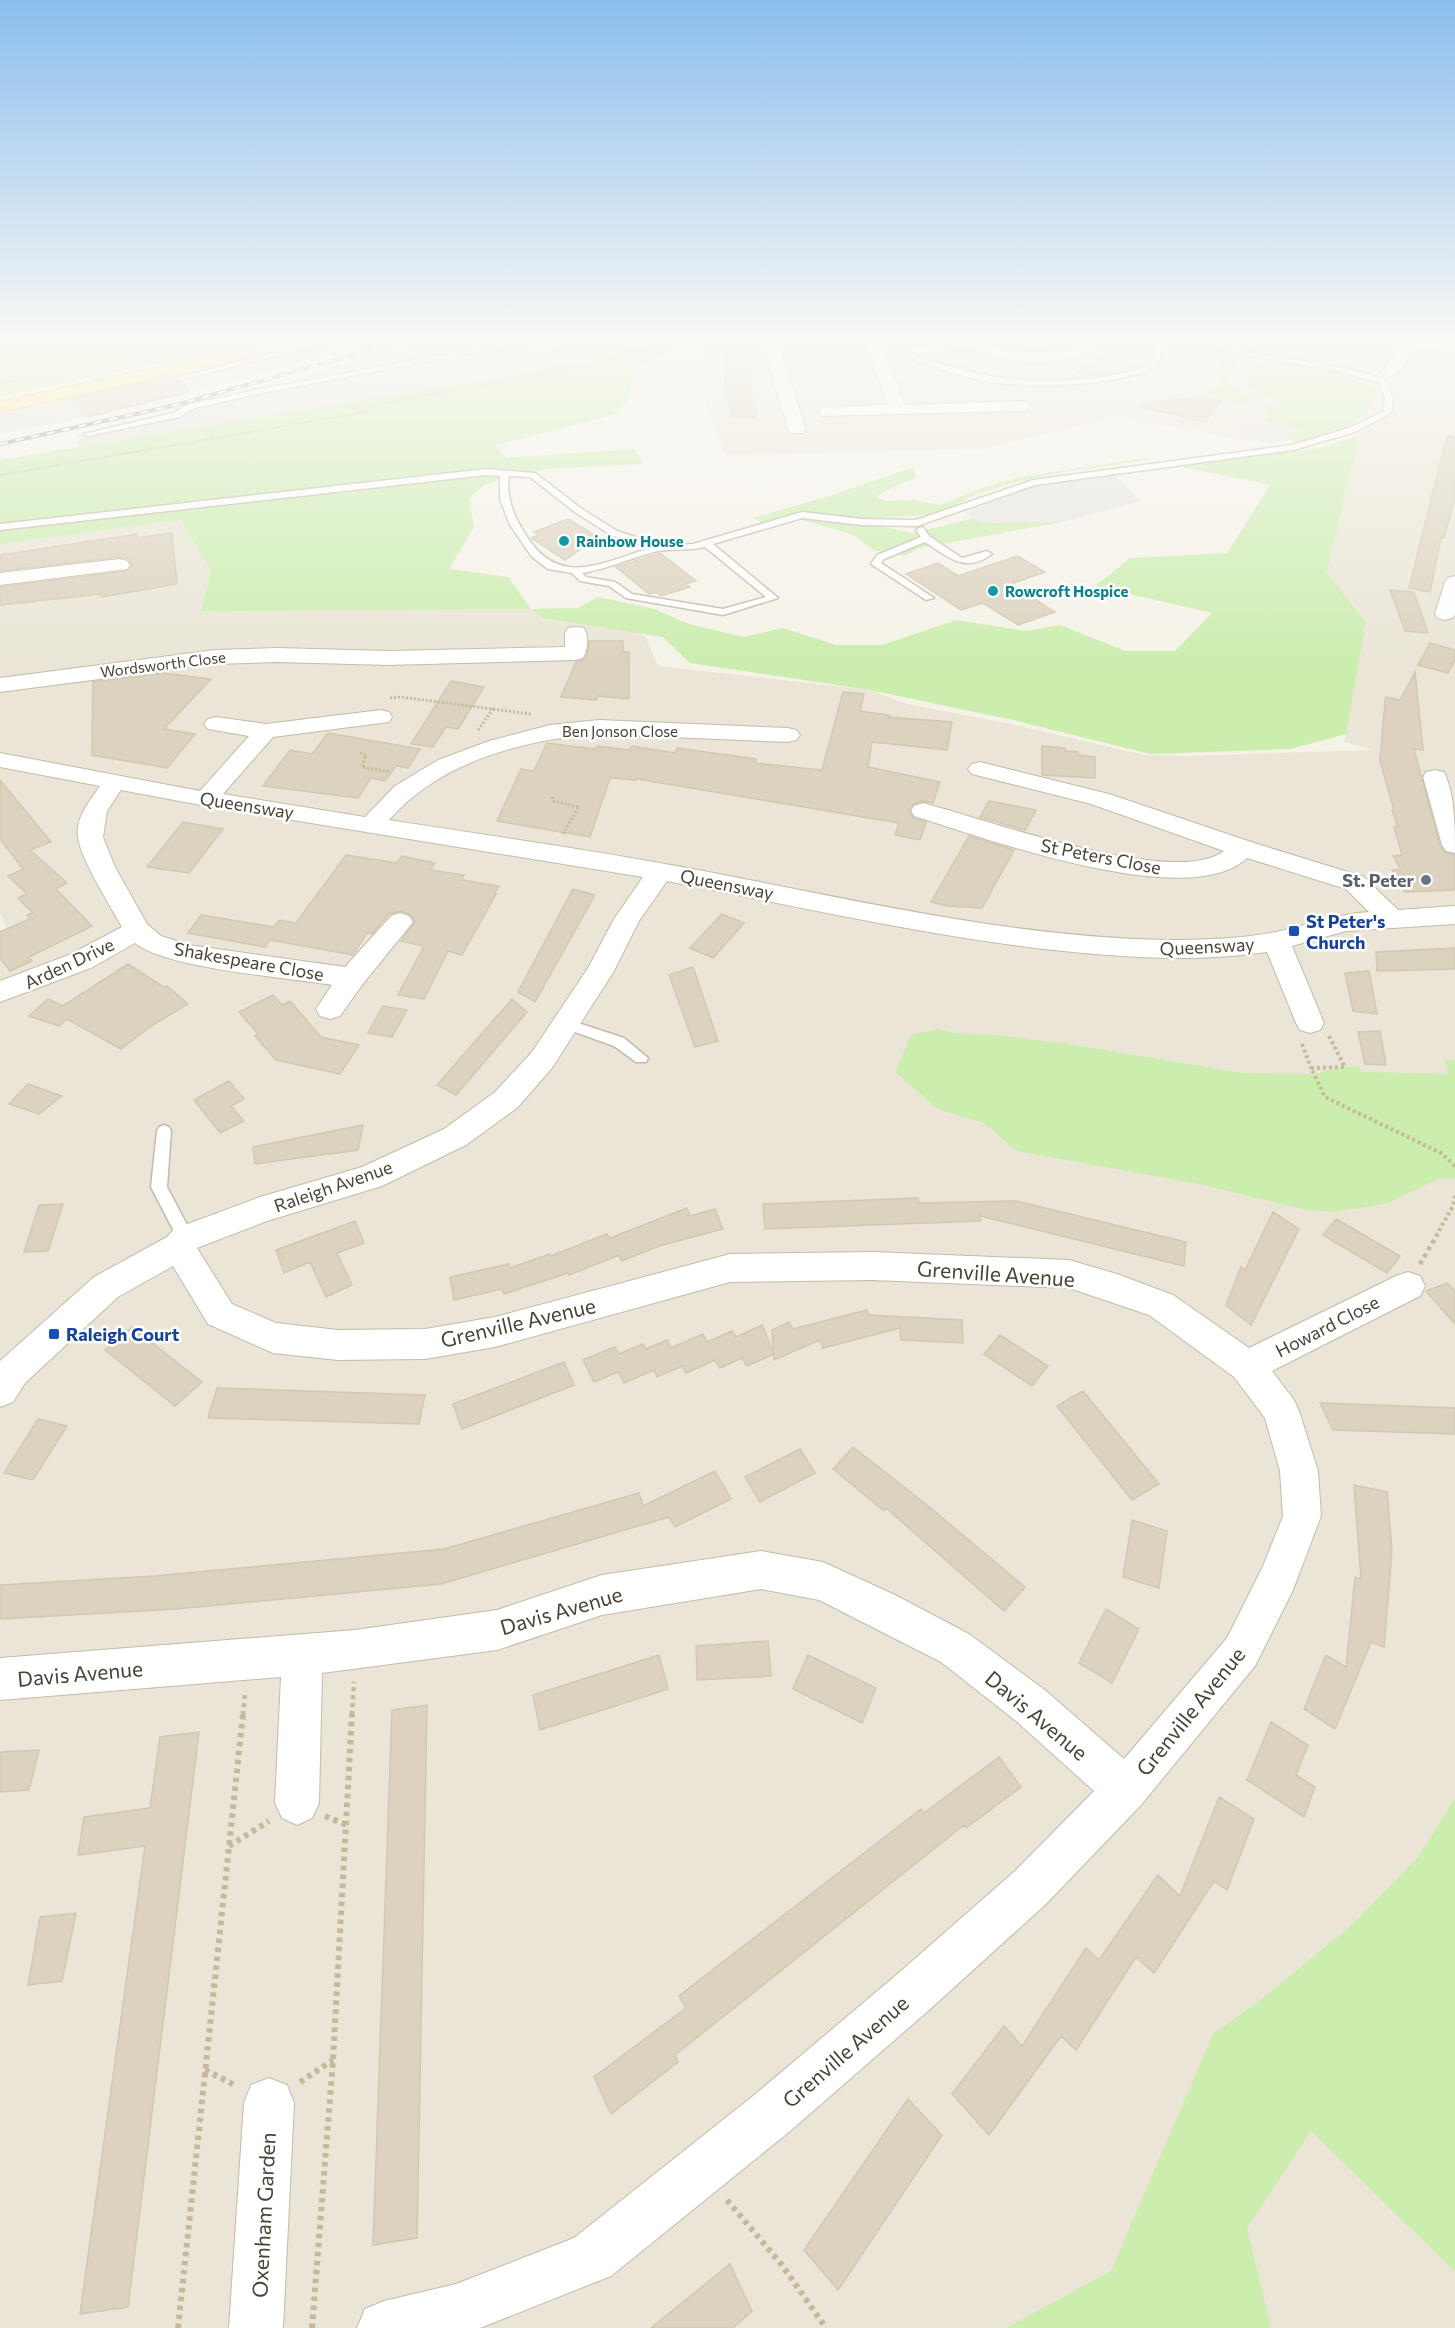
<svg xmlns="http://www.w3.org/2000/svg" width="1455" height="2328" font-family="Commissioner,sans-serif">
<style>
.residential{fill:#eae5d6}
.industrial{fill:#e5e1da}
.green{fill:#cbedae}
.parking{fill:#e6e4e0}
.building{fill:#dbd2bf;stroke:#d3c8af;stroke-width:1.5}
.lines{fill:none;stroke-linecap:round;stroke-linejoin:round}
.service-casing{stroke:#c2bbaa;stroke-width:3}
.minor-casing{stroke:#c2bbaa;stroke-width:2}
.primary-casing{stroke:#edcd5e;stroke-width:3}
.path-far4{stroke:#c5b99a;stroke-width:2;stroke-dasharray:1.5 1.5;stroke-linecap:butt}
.path-far3{stroke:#c5b99a;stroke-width:3;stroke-dasharray:2 2;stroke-linecap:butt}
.path-far2{stroke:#c5b99a;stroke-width:4;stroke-dasharray:3 3;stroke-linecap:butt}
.path-far1{stroke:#c5b99a;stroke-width:4.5;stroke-dasharray:4 4;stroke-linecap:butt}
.path{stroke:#c5b99a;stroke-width:6;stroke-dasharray:4.5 4.5;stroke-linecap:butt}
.service{fill:#fff;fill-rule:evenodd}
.minor{fill:#fff;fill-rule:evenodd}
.primary{fill:#ffe997;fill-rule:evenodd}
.rail-casing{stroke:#989898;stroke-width:4}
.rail{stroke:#fff;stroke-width:2;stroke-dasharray:8;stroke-linecap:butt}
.culture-dot{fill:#0f9aa8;stroke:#fff;stroke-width:2}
.worship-dot{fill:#6b7280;stroke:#fff;stroke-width:2}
.transit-dot{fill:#1a4fb4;stroke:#fff;stroke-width:2}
.labels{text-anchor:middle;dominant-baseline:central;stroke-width:5;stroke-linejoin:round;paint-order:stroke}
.far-culture-label{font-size:15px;font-weight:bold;fill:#0d838f;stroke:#fff;text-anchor:start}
.far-street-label{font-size:15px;fill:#494336;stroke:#fff}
.street-label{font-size:18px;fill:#494336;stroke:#fff}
.worship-label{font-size:18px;font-weight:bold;fill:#5b616d;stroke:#fff;text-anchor:end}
.transit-label{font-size:18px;font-weight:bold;fill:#164399;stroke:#fff;text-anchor:start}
.near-street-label{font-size:21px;fill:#494336;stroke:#fff}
</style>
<rect width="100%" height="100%" fill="#f5f2e8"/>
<path class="residential" d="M701 340H972L977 345 1090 344V340H1455V2328H0V930L7 928 0 913V544L181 520 211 572 201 611 531 609 626 627 645 636 658 666 870 690 907 704 1011 724 1144 755 1188 756 1374 750 1344 742 1366 622 1327 573 1359 435 1368 424 1269 444 1115 417 982 449 725 455 705 404Z"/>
<path class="industrial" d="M322 340H339L346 345 263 372 190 392 87 417 0 434V414Z
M431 340H672L497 378 79 447 77 434 163 413Z"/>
<path class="green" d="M0 340H269L0 396Z
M672 340H689L633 369 629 398 617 414 496 445 506 458 635 449 643 464 544 469 485 484 469 499 474 527 449 569 508 577 531 609 578 608 598 597 654 609 689 624 744 637 783 628 836 645H882L956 620 1026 631 1060 625 1125 651H1175L1212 613 1095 586 1130 558 1227 553 1270 485 1172 465 1321 448 1359 435 1327 573 1366 622 1346 734 1290 749 1150 754 1013 720 870 690 690 663 663 637 544 618 531 609 201 611 211 572 181 520 0 544V460L497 378Z
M980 340H1083V345C1061 355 997 359 980 340Z
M1207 345 1234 355 1236 360 1229 381 1231 386 1251 397 1252 401 1247 403 1215 400 1214 396 1206 395 1220 384 1217 375 1221 357 1207 347Z
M1261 359C1280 358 1368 371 1376 388 1379 394 1376 400 1372 405 1354 432 1324 435 1295 442L1284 436 1302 431 1277 422 1269 423 1264 418 1273 417 1262 407 1281 408 1278 401 1265 396 1247 384C1245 375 1254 363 1261 359Z
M1145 458 1148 460 1063 472 1015 482 974 495 942 512 928 515 866 518 816 513H795L762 523 753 518 836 494 913 467 916 478 891 488 876 497 886 501 915 500 939 505 985 487 1021 477Z
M974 518 983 523 1067 521 920 548 904 556 874 550 853 535 799 519 869 524 913 533Z
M938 1029 954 1033 1005 1036 1068 1044 1242 1073 1316 1074 1343 1067H1359L1362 1072 1449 1074 1444 1060H1455V1178L1438 1179 1386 1204 1332 1212 1307 1210 1199 1184 1017 1151 984 1123 938 1109 895 1072 911 1035Z
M1455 1798V2272L1311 2131 1247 2228 1271 2328H1006L1111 2271 1213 2034 1263 1998 1354 1923 1419 1856Z"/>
<path class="parking" d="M1277 422 1303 431 1269 439 1242 433 1237 427Z
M1113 474 1141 501 1067 521 983 523 964 512 1035 486Z"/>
<path class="building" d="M729 340H749L751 396 757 417 733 418 726 394 724 350H729Z
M918 340H947L963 342 909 346 901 354 898 349 889 346 921 343Z
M1114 343 1154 347 1149 362 1142 365 1099 375 1069 378 1110 350Z
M972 350 984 356 962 359 971 370 918 355Z
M173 376 190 392 88 417 71 399Z
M1200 397 1221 401 1205 422 1141 407V404Z
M1447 436 1455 437V498L1444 538H1441L1430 592 1409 588Z
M568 519 598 537 565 560 531 538 539 535 534 532Z
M172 533 177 584 102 597V594L0 605V587L127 571 132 565 128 559 120 557 0 571V555L137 534V538Z
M660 553 696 581 686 584 690 587 661 596 656 592 649 594 616 567Z
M1017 556 1045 572 1011 584 1055 612 1018 625 983 603 961 610 906 574 938 563 958 576Z
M1390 590 1414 592 1428 633 1405 631Z
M589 641H623V652H629V699L598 696 596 700 561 697 576 662 584 660 587 656Z
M1430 643 1455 650V659L1448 673 1418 665Z
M1415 672 1423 750 1414 749 1440 846 1446 853 1455 855V890L1405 892 1392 870H1401L1393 856 1402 855 1394 827H1398L1392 810H1394L1380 761 1385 701 1386 697 1400 700Z
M162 673 211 679 164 729 195 734 167 768 92 755 93 682Z
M451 681 484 687 458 729 446 727 433 747 411 744Z
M843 692 864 694 860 711 889 715 888 717 952 722 947 750 872 742 868 767 940 782 933 803 922 801 913 804 909 810 913 818 926 822 920 840 895 835 899 823 637 779 636 780 610 778 590 837 497 821 521 769 534 771 547 743 596 749 597 746 630 750 632 746 675 753 677 748 756 759 755 763 822 770Z
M328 733 420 749 408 768 396 766 385 781 371 778 358 798 263 786 290 750 312 754Z
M1042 746 1065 748V751L1078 752V755L1095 757V778L1042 775Z
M0 780 51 842 30 850 67 883 56 889 92 926 29 957 32 961 10 971 0 958V932L30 919 27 915 33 913 18 898 27 894 8 876 23 869 0 839Z
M989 801 1036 810 1025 830 980 817Z
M183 822 223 829 189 873 147 867Z
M969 836 1014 850 982 908 948 906 931 902Z
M346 855 397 863 402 856 435 863 430 870 464 875 461 880 499 886 494 894H496L462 955 448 951 424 999 398 995 424 946 401 941 415 922 411 915 401 911 389 914 372 934 367 933 353 955 270 940 265 947 188 933 201 915 274 927 279 920 296 923Z
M573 889 595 895 535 1002 518 992Z
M722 914 744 923 713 958 690 948Z
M1455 948V969L1377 971 1376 952Z
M128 964 165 988 167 986 188 1004 151 1026 121 1049 67 1019 59 1026 29 1016 48 999 63 1006Z
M693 967 718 1041 695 1047 669 975Z
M1369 971 1377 1014 1353 1011 1345 973Z
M273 995 282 1005 290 1001 321 1037 359 1045 340 1074 276 1060 255 1036 258 1034 239 1012Z
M512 999 527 1012 456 1095 437 1085Z
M383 1006 407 1010 392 1037 368 1033Z
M1380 1031 1386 1065 1365 1064 1358 1032Z
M229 1081 244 1099 231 1106 244 1121 220 1133 194 1100Z
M28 1084 62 1096 39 1114 9 1104Z
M363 1125 358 1150 255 1164 253 1147Z
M918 1198 919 1203 1016 1201 1186 1242 1184 1266 980 1216V1221L765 1229 763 1204Z
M63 1204 48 1251 24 1252 39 1205Z
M687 1208 690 1216 715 1209 723 1229 659 1246 622 1261 619 1255 569 1275 568 1273 504 1294 502 1289 454 1300 450 1277 509 1264 510 1268 550 1254 551 1256 607 1234 610 1238Z
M1273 1212 1299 1229 1251 1325 1226 1305 1241 1267 1245 1270Z
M1336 1219 1400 1256 1387 1273 1323 1235Z
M355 1221 364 1243 337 1253 352 1285 326 1297 310 1262 284 1273 276 1250Z
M1447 1283 1455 1291V1324L1426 1291Z
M867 1310 869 1315 962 1320 963 1343 901 1340 900 1328 823 1348 820 1340 774 1360 772 1330 789 1322 793 1329Z
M762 1325 774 1354 747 1366 742 1358 720 1368 715 1360 686 1373 682 1366 657 1377 654 1370 624 1383 618 1372 594 1382 583 1360 615 1347 619 1354 643 1344 646 1349 667 1340 671 1348 703 1334 707 1342 732 1331 736 1337Z
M132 1327 202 1382 175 1406 105 1350Z
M1000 1335 1048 1366 1032 1386 984 1354Z
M564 1362 574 1385 462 1429 453 1404Z
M217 1388 425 1395 419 1424 208 1418Z
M1083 1391 1159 1484 1132 1500 1057 1406Z
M1320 1403 1455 1408V1434L1333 1430Z
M38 1419 67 1426 33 1480 4 1473Z
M853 1447 927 1505 1025 1587 1004 1611 886 1508 884 1511 833 1469Z
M800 1449 815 1473 760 1502 745 1477Z
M715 1471 731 1499 675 1527 669 1517 441 1584 176 1609 0 1619V1585L155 1576 444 1549 639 1493 643 1506Z
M1354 1485 1387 1492 1392 1551 1384 1647 1371 1642 1335 1729 1304 1709 1326 1655 1346 1667 1355 1577 1361 1579Z
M1132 1520 1167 1531 1159 1588 1123 1577Z
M1106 1609 1139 1629 1112 1683 1079 1663Z
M768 1641 771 1676 697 1680 696 1646Z
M659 1655 668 1689 540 1730 533 1695Z
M808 1655 876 1688 862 1723 793 1689Z
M427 1705 417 2238 373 2245 392 1710Z
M1271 1722 1308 1745 1296 1775 1315 1787 1304 1817 1247 1780Z
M199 1732 128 2307 80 2314 145 1846 78 1855 84 1817 150 1808 160 1737Z
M39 1750 29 1790 0 1792V1752Z
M999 1757 1021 1787 966 1828 964 1825 675 2055 678 2062 611 2114 594 2077 686 2008 679 1996 921 1809 924 1813Z
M1219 1797 1254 1819 1227 1890 1214 1881 1154 1973 1136 1957 1076 2050 1061 2036 989 2135 952 2094 1004 2026 1022 2046 1086 1948 1099 1960 1158 1875 1180 1896Z
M76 1913 62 1981 28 1985 40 1917Z
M908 2099 942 2135 838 2290 804 2250Z
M730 2264 752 2311 733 2328H651Z"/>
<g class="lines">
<defs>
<path id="service" d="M325 340H338L180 380 176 378Z
M521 340H536L529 343 537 348 580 340H594L536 353 521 344 252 395 195 408 179 417 88 436 84 434 173 413 189 404 252 391Z
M1087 340H1115L1090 343Z
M1152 340H1160L1165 345 1156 368C1110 385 1046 389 997 383 967 379 938 368 909 359L903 353 909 348 977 343H980V347L911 353C919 359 931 361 941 364 1005 385 1086 388 1150 365L1157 345Z
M1200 340C1217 340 1233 348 1250 352 1296 361 1341 364 1386 380L1393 398 1391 413 1355 432 1293 450 1035 485 917 526 862 525 802 518 713 544 778 598 723 615 626 598 609 586 580 581 572 573 548 569 532 557 510 525 500 499V476L486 475 0 530V524L486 469 535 473 582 509 617 531 660 545 693 544 802 512 862 519 916 520 1033 480 1292 445 1349 428 1383 412 1385 398 1380 383 1334 370 1243 355ZM509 476 530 477 576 513 611 535 650 548C596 565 556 589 522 529 512 512 506 495 509 476ZM705 547 766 597 723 609 632 594 615 582 586 577 582 573C609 569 632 557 658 551 674 548 689 551 705 547Z
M921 527 924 528 929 536 962 558 987 551 992 554C965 574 948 557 925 542L884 559 881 563 934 598 926 600 871 564 877 555 921 537 916 530Z
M566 1019 624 1038 648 1058 646 1062H636L614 1046 561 1027 559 1024Z
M164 1125 169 1127 171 1131 167 1187 194 1238 192 1243 186 1244 180 1243 151 1187 157 1131 159 1127Z"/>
<path id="minor" d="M764 340H781L778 344 806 429 803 433H791L788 429 765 353Z
M863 340H879L905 405 1021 401 1027 402 1029 406 1027 410 1021 411 822 416 819 412 822 408 828 407 888 405Z
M964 340C985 340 983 345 1000 349 1018 353 1073 357 1082 340H1098V344C1077 371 984 367 964 340Z
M1389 340H1439L1455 344V354L1436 349 1413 348 1414 350C1408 361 1402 374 1389 377L1381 372 1398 350Z
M120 559 127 561 130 565 127 569 0 585V573Z
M1455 576V615L1452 618 1445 620 1438 618 1435 614 1445 582 1448 578Z
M576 627 584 628C589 636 588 650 583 658L575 660 388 665 277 662 215 664 0 692V678L215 650 277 648 388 651 565 647V633L568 628Z
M381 710 389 712 392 717 389 722 273 737 223 794 365 817 395 786 438 760 489 741 550 725 599 720 788 728 796 730 800 735 796 740 788 742 599 734C524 739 439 762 389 820 497 837 606 852 714 873 864 902 1014 937 1167 940 1204 940 1241 939 1276 932 1308 925 1337 914 1369 912L1346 889 1247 858C1188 913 985 838 914 816L911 811 914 806 923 803C982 818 1175 889 1224 851L1091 804 972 774 968 769 972 764 980 762 1109 794 1251 842 1364 877 1398 910 1455 906V924L1346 931 1292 946 1324 1023 1320 1030 1310 1033 1300 1030 1296 1023 1267 952C1193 963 1118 957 1044 949 917 934 792 905 667 881L639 921 614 971 552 1068 517 1108 466 1145 382 1186 267 1221 197 1248 232 1304 276 1323 338 1330 425 1329 495 1317 730 1254 873 1252 1069 1260 1117 1274 1173 1295 1249 1348 1396 1276 1408 1272 1420 1276 1425 1286 1420 1296 1272 1371 1294 1400 1299 1411 1318 1471 1321 1516 1293 1590 1255 1666 1141 1805 1047 1903 928 2011 789 2132 611 2276 480 2328H357L365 2309 384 2301 456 2284 574 2238 753 2096 894 1977 1015 1871 1094 1791 1016 1721 941 1662 819 1600 761 1589 602 1615 497 1650 322 1673 319 1803 312 1818 297 1825 282 1818 275 1803 281 1677 0 1700V1658L355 1630 497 1610 602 1575 761 1551 823 1562 895 1595 969 1634 1046 1691 1124 1759 1227 1638 1263 1566 1283 1516 1280 1471 1265 1418 1234 1377 1149 1315 1069 1288 873 1280 730 1282 495 1347 425 1359 338 1360 273 1353 208 1324 173 1266 118 1297 25 1383 13 1402 0 1407V1361L94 1277 167 1237 174 1229 260 1197 362 1167 444 1129 495 1092 532 1052 588 968 614 919 643 877 206 806 121 790 107 811 103 837 115 867 147 924 161 936 189 945 345 967 391 916 400 913 409 916 413 922 362 985 340 1016 330 1019 320 1016 316 1009 332 985C289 978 164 968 135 943L91 968 0 1002V981L71 954 122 927C111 907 80 858 78 837 75 818 90 801 100 786L0 767V753L200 791 249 736 208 729 204 724 208 719 216 717 266 724Z
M1435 770 1444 772C1455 795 1455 827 1455 853L1446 851 1442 845 1423 777 1426 772Z
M269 2078 287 2085 294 2103 283 2328H229L244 2103 251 2085Z"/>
<path id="primary" d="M283 340H313L305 345 0 412V402Z"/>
</defs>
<use href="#service" class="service-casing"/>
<use href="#minor" class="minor-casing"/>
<use href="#primary" class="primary-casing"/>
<path class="path-far4" d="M163 340 150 345 169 347 196 342
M0 383 25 380
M0 475 355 414 379 405 403 400 592 365 670 340"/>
<path class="path-far3" d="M390 698 401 697 531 714
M478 730 493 709
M360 753 366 755 362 767 390 772
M552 797 553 801 579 807 562 835"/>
<path class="path-far2" d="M1329 1036 1345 1067 1311 1068 1325 1097 1441 1153 1455 1166
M1302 1044 1311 1068
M1436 1236 1453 1206 1455 1196"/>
<path class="path-far1" d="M1420 1264 1437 1235
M243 1715 245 1693
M352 1715 354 1682"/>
<path class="path" d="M325 1816 347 1825
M229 1846 269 1821
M205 2070 237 2086
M300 2082 333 2060
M727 2200 782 2265 826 2328
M178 2328 243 1714
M312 2328 333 2060 352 1714"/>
<use href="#service" class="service"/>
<use href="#minor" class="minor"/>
<use href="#primary" class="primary"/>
<defs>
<path id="rail" d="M0 444 176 405 406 340"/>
</defs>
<use href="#rail" class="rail-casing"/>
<use href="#rail" class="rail"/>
</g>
<linearGradient id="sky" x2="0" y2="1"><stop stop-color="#8bbeee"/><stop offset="0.51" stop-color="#faf9f5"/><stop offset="1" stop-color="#faf9f5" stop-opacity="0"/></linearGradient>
<rect width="1455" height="666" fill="url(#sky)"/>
<g class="culture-dot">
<circle cx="564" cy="541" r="6"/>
<circle cx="993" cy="591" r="6"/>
</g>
<circle class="worship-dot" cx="1426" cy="880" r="6"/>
<g class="transit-dot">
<rect x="1288" y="925" width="12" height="12" rx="3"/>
<rect x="48" y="1328" width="12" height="12" rx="3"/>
</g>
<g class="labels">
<g class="far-culture-label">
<text x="576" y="541">Rainbow House</text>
<text x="1005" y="591">Rowcroft Hospice</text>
</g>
<g class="far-street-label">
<text transform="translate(163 664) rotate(-7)">Wordsworth Close</text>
<text x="620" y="731">Ben Jonson Close</text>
</g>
<g class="street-label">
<text transform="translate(247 805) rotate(9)">Queensway</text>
<text transform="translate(1101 856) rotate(11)">St Peters Close</text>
<text transform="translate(727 884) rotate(11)">Queensway</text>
<text transform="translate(1207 946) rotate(-3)">Queensway</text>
<text transform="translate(249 961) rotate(10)">Shakespeare Close</text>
<text transform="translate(69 963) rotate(-25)">Arden Drive</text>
<text transform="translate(333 1186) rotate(-19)">Raleigh Avenue</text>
<text transform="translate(1327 1326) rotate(-27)">Howard Close</text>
</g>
<g class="worship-label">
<text x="1414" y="880">St. Peter</text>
</g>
<g class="transit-label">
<text x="1306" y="921">St Peter's<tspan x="1306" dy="21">Church</tspan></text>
<text x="66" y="1334">Raleigh Court</text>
</g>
<g class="near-street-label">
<text transform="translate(996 1273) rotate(4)">Grenville Avenue</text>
<text transform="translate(518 1322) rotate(-13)">Grenville Avenue</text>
<text transform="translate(561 1610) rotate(-16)">Davis Avenue</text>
<text transform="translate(80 1673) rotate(-5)">Davis Avenue</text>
<text transform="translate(1190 1711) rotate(-51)">Grenville Avenue</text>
<text transform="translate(1037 1715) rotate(40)">Davis Avenue</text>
<text transform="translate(845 2051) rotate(-41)">Grenville Avenue</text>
<text transform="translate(263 2215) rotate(-87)">Oxenham Garden</text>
</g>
</g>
</svg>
